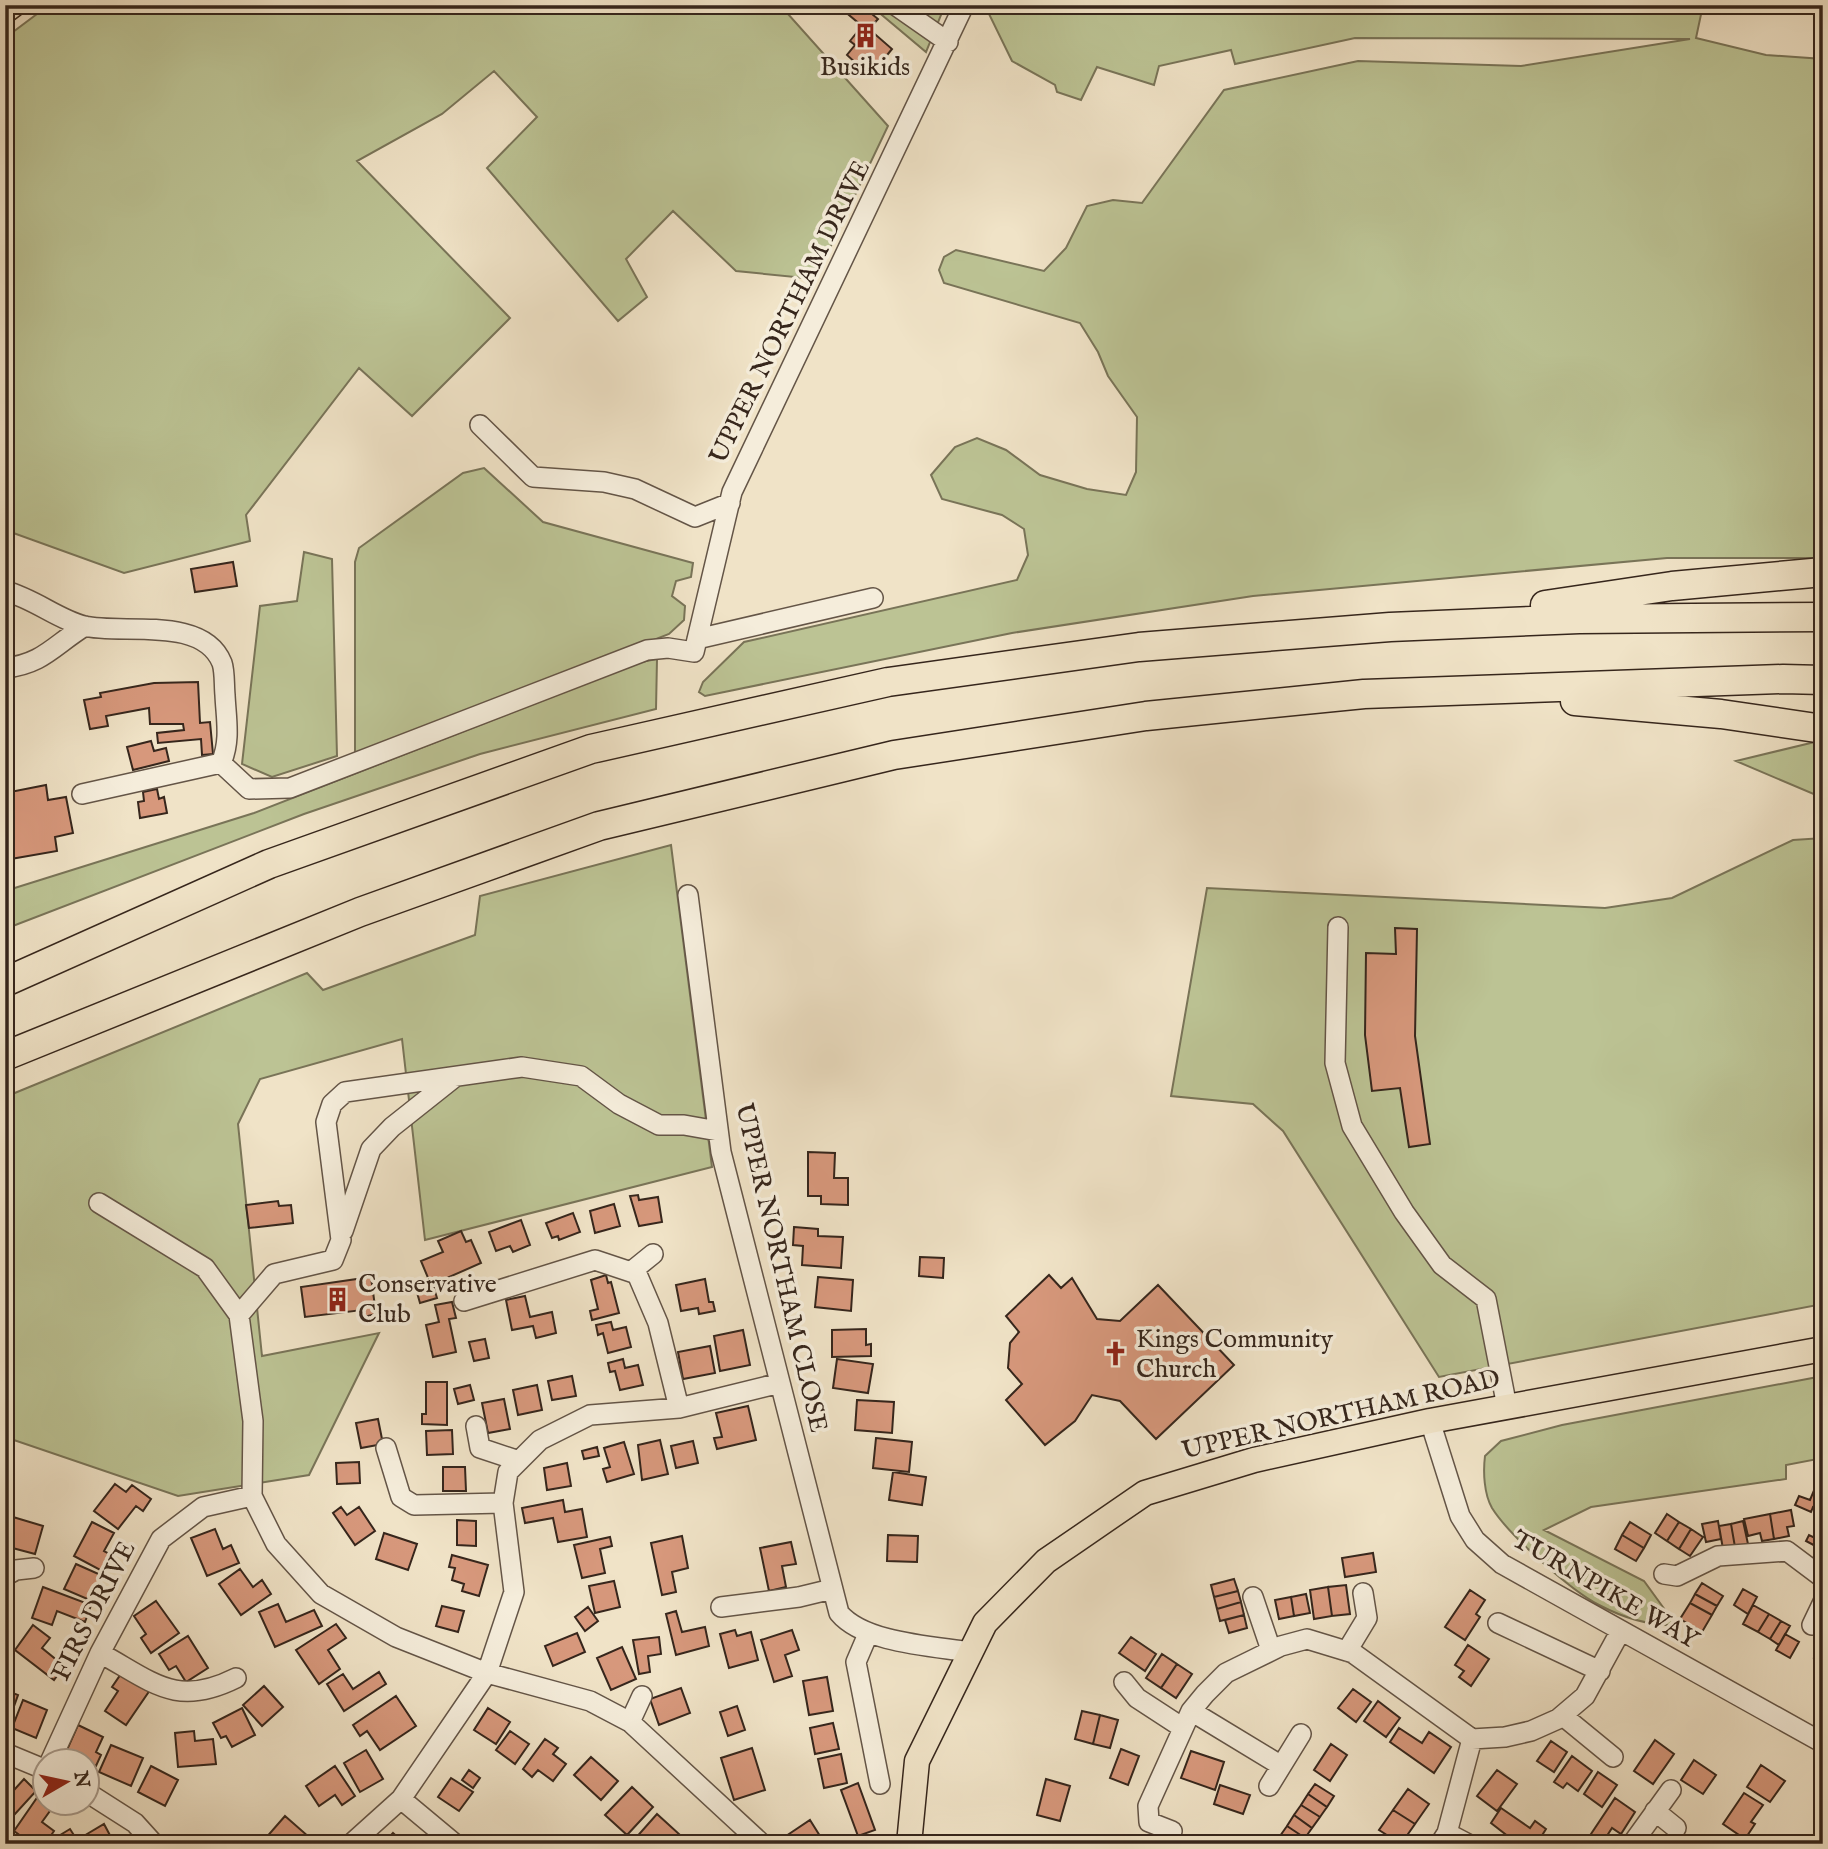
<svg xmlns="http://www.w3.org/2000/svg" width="1828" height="1849" font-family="'IM FELL English',serif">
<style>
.green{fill:#bcc394;stroke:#797458;stroke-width:2}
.building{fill:#d7987c;stroke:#36261c;stroke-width:2}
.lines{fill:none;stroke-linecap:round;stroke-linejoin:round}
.minor-casing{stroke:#645547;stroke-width:22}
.major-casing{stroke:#36261c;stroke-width:27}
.highway-casing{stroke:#36261c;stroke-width:31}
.minor{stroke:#f5eddb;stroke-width:19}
.major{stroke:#f0e3c7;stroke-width:24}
.highway{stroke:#f0e3c7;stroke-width:28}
.labels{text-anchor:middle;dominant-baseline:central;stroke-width:7;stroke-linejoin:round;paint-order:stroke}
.poi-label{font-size:26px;fill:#36261c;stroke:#f5eddb;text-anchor:start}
.street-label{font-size:26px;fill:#36261c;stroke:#f5eddb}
</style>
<rect width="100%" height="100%" fill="#f0e3c7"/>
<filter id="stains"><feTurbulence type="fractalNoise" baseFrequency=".00286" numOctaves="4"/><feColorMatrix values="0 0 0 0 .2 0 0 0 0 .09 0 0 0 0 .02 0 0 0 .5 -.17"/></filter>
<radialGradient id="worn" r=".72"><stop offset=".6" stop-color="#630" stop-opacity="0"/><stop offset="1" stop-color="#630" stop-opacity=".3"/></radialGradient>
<path class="green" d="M49 5H780L888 126 815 279 736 271 673 211 626 259 647 297 618 321 487 168 537 117 494 71 442 114 357 161 510 318 412 416 359 368 246 515 250 541 124 573 5 530V38Z
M870 5H945L926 52Z
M992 5H1703L1696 38 1766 55 1823 59V558H1667L1253 596 1012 633 705 696 699 692 703 682 744 642 1017 580 1028 555 1024 529 1002 515 942 499 931 475 955 447 977 438 1006 450 1040 475 1087 489 1126 495 1136 472 1137 417 1108 376 1098 352 1080 323 944 283 939 270 944 257 956 250 1044 271 1066 248 1087 206 1113 200 1142 203 1224 90 1358 61 1521 66 1690 39 1355 38 1235 64 1231 50 1159 66 1154 85 1097 67 1081 100 1057 92 1055 85 1012 61 989 14Z
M484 468 543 522 693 563 691 577 676 581 672 596 685 606 684 620 669 634 355 757V562L359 548 463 473Z
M304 552 332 559 337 756 272 777 242 764 260 606 297 601Z
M657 659 656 709 480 754 304 814 5 929V891L254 813 641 662Z
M1823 740V798L1736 761Z
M1823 838V1304L1439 1377 1283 1131 1253 1104 1171 1096 1207 888 1605 908 1672 898 1793 840Z
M671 845 712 1167 425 1240 402 1039 260 1079 238 1124 262 1356 379 1333 309 1475 178 1496 5 1437V1097L307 973 323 990 475 935 480 896Z
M1823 1376V1458L1786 1465V1479L1591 1507 1544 1530 1644 1581 1676 1625C1650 1626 1622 1617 1599 1605 1570 1590 1509 1535 1492 1508 1484 1494 1483 1472 1485 1456L1501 1441 1562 1425Z"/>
<path class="building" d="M837 5H861L878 19 869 29 892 49 870 76 847 55 855 45 850 41 862 26Z
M233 562 237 586 195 592 191 569Z
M198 682 200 723 210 722 213 754 202 755 201 739 158 743 157 733 184 730 183 724H150L149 708 106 716 108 726 90 729 84 700 101 697 100 693 154 683Z
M151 741 154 751 166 748 169 761 133 770 127 747Z
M46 785 48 800 66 797 73 833 55 837 57 851 5 860V793Z
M157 789 159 799 164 797 167 813 140 818 138 802 144 801 143 792Z
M1395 928 1417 929 1415 1036 1430 1144 1409 1147 1400 1088 1372 1091 1365 1035 1366 953 1396 954Z
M808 1152 835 1153 834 1178H848V1205L821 1204V1196H808Z
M638 1195 639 1200 658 1197 662 1222 639 1226 630 1196Z
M278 1201 279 1206 291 1205 293 1223 249 1228 246 1205Z
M614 1204 620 1226 595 1233 590 1211Z
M573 1213 580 1232 559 1240 558 1236 552 1238 546 1223Z
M521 1220 530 1245 513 1252 510 1246 496 1251 489 1232Z
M794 1227 818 1229V1236L843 1237 841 1268 802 1265 803 1246 793 1245Z
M461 1231 466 1242 471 1240 481 1263 431 1285 421 1261 443 1252 438 1241Z
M920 1257 944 1258 943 1278 919 1276Z
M606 1275 608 1283 611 1282 619 1313 592 1320 590 1311 598 1309 591 1280Z
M1049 1275 1061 1288 1072 1278 1097 1319 1120 1321 1158 1285 1234 1365 1156 1439 1120 1401 1092 1395 1075 1421 1045 1445 1006 1400 1022 1384 1008 1368 1010 1343 1019 1332 1006 1316Z
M371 1277 376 1314 364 1317 362 1310 305 1317 301 1287Z
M818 1277 853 1280 851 1311 815 1307Z
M705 1279 709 1302H713L715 1311 699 1314 698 1308 681 1311 676 1285Z
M433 1285 437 1298 420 1303 416 1289Z
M525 1296 530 1317 552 1312 556 1333 536 1338 533 1326 512 1330 506 1300Z
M452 1302 456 1318 449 1319 456 1352 433 1357 426 1325 439 1322 435 1305Z
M611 1322 613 1330 626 1327 631 1347 608 1353 603 1333 598 1335 596 1325Z
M866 1329V1345L871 1344V1356L832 1357V1330Z
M743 1330 750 1365 720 1371 714 1336Z
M485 1339 489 1358 474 1361 469 1342Z
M710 1346 715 1373 683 1379 678 1352Z
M623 1359 625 1368 638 1365 643 1385 620 1390 615 1371 610 1372 608 1363Z
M837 1359 873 1364 868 1393 833 1388Z
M572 1376 576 1396 552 1400 548 1381Z
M426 1382H447V1425L422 1424V1414H426Z
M470 1385 474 1400 458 1404 454 1389Z
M537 1385 542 1410 518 1415 513 1390Z
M504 1399 510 1429 488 1433 482 1403Z
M857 1400 894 1402 892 1433 855 1430Z
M748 1406 756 1440 717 1449 714 1438 722 1437 716 1413Z
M378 1419 383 1444 361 1448 356 1423Z
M452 1430 453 1454 427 1455 426 1431Z
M876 1438 912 1442 909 1472 873 1468Z
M660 1440 668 1474 642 1480 638 1445Z
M693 1441 698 1463 676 1468 671 1446Z
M624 1442 634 1474 607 1482 603 1469 610 1467 604 1448Z
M597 1447 599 1456 584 1459 582 1451Z
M359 1462 360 1483 337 1484 336 1463Z
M567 1463 571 1486 547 1490 544 1468Z
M443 1467H465L466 1491H443Z
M893 1472 926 1477 922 1505 889 1500Z
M115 1484 126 1492 132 1485 151 1499 143 1511 136 1506 118 1529 94 1511Z
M1815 1488 1823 1491V1511L1813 1507 1811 1512 1795 1505 1799 1496 1810 1500Z
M563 1500 565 1512 582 1509 587 1537 558 1542 553 1518 525 1523 522 1508Z
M341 1507 347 1515 359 1507 375 1531 355 1545 333 1513Z
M1791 1510 1794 1526 1787 1527 1789 1536 1774 1539 1770 1514Z
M1667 1514 1679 1522 1667 1541 1655 1533Z
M1770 1514 1774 1539 1762 1541 1760 1533 1748 1536 1744 1519Z
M13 1517 43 1526 35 1554 5 1546Z
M457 1520 476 1521V1546L457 1545Z
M1718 1521 1721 1539 1706 1542 1702 1524Z
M1743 1521 1748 1544 1735 1547 1731 1524Z
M92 1522 114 1533 104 1551 113 1556 104 1572 74 1556Z
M1630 1522 1651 1535 1644 1548 1622 1535Z
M1679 1522 1691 1529 1679 1549 1667 1541Z
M1731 1524 1735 1547 1723 1549 1719 1526Z
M215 1529 223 1549 231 1545 239 1563 207 1576 191 1538Z
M1691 1529 1703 1537 1690 1556 1679 1549Z
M1823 1529V1550L1806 1541 1809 1535 1817 1539Z
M384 1533 417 1544 408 1570 376 1559Z
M888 1535 918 1536 917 1562 887 1561Z
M1622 1535 1644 1548 1636 1561 1615 1549Z
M682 1536 688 1568 672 1572 676 1592 662 1595 651 1543Z
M610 1537 612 1546 600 1549 605 1573 582 1578 574 1545Z
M791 1542 796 1564 782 1566 786 1587 769 1591 760 1548Z
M1373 1553 1376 1572 1345 1577 1342 1558Z
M452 1555 488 1565 479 1596 462 1591 464 1584 452 1580 455 1568 449 1567Z
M76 1564 103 1576 92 1601 64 1589Z
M240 1569 253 1587 262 1580 271 1594 241 1615 219 1584Z
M1234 1579 1238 1591 1214 1597 1211 1585Z
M614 1581 620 1607 595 1613 589 1586Z
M1702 1583 1723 1596 1717 1606 1695 1594Z
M1346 1585 1350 1614 1332 1616 1328 1587Z
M43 1587 91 1605 85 1622 57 1611 52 1625 32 1618Z
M1328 1587 1332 1616 1314 1619 1310 1590Z
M1743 1589 1757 1597 1748 1614 1734 1605Z
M1470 1590 1485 1600 1476 1614 1480 1617 1465 1640 1445 1627Z
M1238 1591 1241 1602 1217 1609 1214 1597Z
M1306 1594 1310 1613 1294 1616 1291 1597Z
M1695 1594 1717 1606 1712 1615 1690 1603Z
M1291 1597 1294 1616 1279 1619 1275 1600Z
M156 1601 179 1633 151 1653 141 1638 146 1634 134 1616Z
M1241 1602 1244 1615 1220 1621 1217 1609Z
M1690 1603 1712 1615 1702 1632 1680 1619Z
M278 1604 286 1622 314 1610 322 1626 275 1647 259 1612Z
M1753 1605 1769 1614 1758 1632 1743 1624Z
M442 1606 464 1611 458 1632 436 1626Z
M588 1607 598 1621 585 1631 575 1617Z
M676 1611 682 1632 705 1627 709 1646 676 1655 666 1614Z
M1769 1614 1781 1621 1770 1639 1758 1632Z
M1244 1615 1247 1628 1229 1633 1225 1620Z
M1781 1621 1790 1626 1779 1645 1770 1639Z
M336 1624 346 1638 328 1650 340 1669 319 1684 296 1650Z
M33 1625 50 1638 42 1648 64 1666 54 1680 15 1650Z
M735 1630 737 1636 751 1632 758 1660 729 1668 720 1634Z
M792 1630 799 1650 785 1655 792 1676 774 1682 761 1640Z
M577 1633 585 1652 553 1666 545 1646Z
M1785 1634 1799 1642 1790 1658 1776 1650Z
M188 1636 208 1668 186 1682 176 1666 169 1670 159 1654Z
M659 1637 661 1654 648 1656 650 1672 639 1674 633 1640Z
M1131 1637 1156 1654 1145 1671 1119 1653Z
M1468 1645 1489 1659 1471 1686 1459 1677 1464 1671 1455 1665Z
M622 1647 636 1679 611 1690 597 1658Z
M1821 1647 1823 1648V1664L1814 1658Z
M1162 1654 1177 1664 1161 1688 1146 1678Z
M1177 1664 1192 1674 1176 1698 1161 1688Z
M123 1671 150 1690 126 1725 105 1711 118 1691 112 1687Z
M379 1672 386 1684 344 1711 327 1684 343 1674 353 1689Z
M827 1677 833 1711 809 1715 803 1681Z
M264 1686 283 1707 262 1726 243 1705Z
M681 1688 690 1713 659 1725 650 1699Z
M1353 1689 1371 1702 1356 1722 1338 1708Z
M5 1690 18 1695 8 1723 5 1722Z
M396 1696 416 1726 380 1750 367 1731 360 1736 353 1725Z
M23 1700 47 1710 36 1738 12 1728Z
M1378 1701 1400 1718 1386 1737 1364 1721Z
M737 1706 745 1730 728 1736 720 1712Z
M242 1708 255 1735 232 1747 226 1736 221 1738 213 1723Z
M488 1708 510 1722 496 1744 474 1730Z
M1082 1711 1100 1715 1093 1744 1075 1739Z
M1100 1715 1118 1720 1110 1748 1093 1744Z
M833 1723 839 1749 815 1754 810 1728Z
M78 1725 103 1737 96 1752 101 1755 96 1766 66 1752Z
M1399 1728 1422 1743 1429 1732 1451 1747 1434 1773 1390 1742Z
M194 1731 195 1741 213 1739 216 1764 178 1767 175 1733Z
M510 1731 529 1744 515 1764 496 1750Z
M545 1739 558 1748 553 1754 566 1764 553 1781 538 1770 532 1777 523 1769Z
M1655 1740 1674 1754 1653 1784 1634 1771Z
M1551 1741 1567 1752 1554 1772 1537 1761Z
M1331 1744 1347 1755 1330 1781 1314 1770Z
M111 1745 143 1758 131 1786 99 1772Z
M752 1748 765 1790 734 1800 721 1758Z
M1121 1749 1139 1756 1128 1785 1110 1778Z
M366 1750 383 1779 360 1792 344 1763Z
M1191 1751 1224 1762 1215 1790 1181 1778Z
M841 1754 847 1783 824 1788 818 1759Z
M1572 1756 1592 1771 1578 1791 1567 1783 1563 1788 1554 1782Z
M591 1757 618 1781 601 1800 574 1775Z
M1694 1760 1716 1775 1703 1794 1681 1780Z
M1761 1765 1785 1781 1770 1802 1747 1787Z
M151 1766 178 1780 165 1806 138 1792Z
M335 1766 355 1796 342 1805 335 1795 319 1806 306 1786Z
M469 1770 480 1778 473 1788 462 1780Z
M1497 1770 1517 1784 1497 1811 1477 1796Z
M1598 1772 1617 1785 1602 1807 1584 1794Z
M451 1778 473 1792 459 1811 438 1797Z
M24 1779 36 1791 5 1825V1800Z
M1046 1779 1070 1786 1060 1821 1037 1815Z
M858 1783 875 1830 858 1836 841 1790Z
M1315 1784 1334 1796 1327 1807 1308 1794Z
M1220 1785 1250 1795 1243 1814 1214 1804Z
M632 1787 653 1807 627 1835 605 1815Z
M43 1789 46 1804H55L42 1822 54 1831 45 1844H32L14 1831Z
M1408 1789 1429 1804 1415 1824 1393 1810Z
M1744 1793 1763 1805 1751 1822 1755 1824 1745 1839 1723 1824Z
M1308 1794 1327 1807 1320 1817 1301 1805Z
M1615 1798 1635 1812 1621 1834 1612 1828 1603 1842 1591 1834Z
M1301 1805 1320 1817 1312 1828 1294 1815Z
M1501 1808 1530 1828 1535 1821 1546 1829 1541 1837 1550 1844H1518L1491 1823Z
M1393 1810 1415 1824 1401 1844 1379 1830Z
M657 1814 679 1834 670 1844H637L633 1841Z
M1294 1815 1312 1828 1305 1838 1287 1826Z
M285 1816 309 1837 303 1844H267L264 1840Z
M810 1820 825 1844H782L780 1840Z
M104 1824 113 1841 108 1844H55L52 1840 70 1829 77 1840Z
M1287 1826 1305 1838 1302 1844H1291L1280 1836Z
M393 1833 405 1844H383Z"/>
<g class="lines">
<defs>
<path id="minor" d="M895 5 948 42
M480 425 533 477 604 482 635 489 695 517 730 503
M5 591C35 599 57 619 84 626 121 635 203 615 222 663 225 672 224 685 225 695 226 718 231 741 221 763L82 794
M697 639 873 598
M5 668C43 664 54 645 85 626
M221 763 249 789 290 788 647 650 668 648 694 652 732 492 964 5
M688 895 721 1152 839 1613C864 1643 932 1646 970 1652
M1338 927 1335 1063 1352 1126 1404 1212 1442 1265 1486 1299 1507 1407
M99 1203 205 1268 239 1315 253 1421 252 1496 276 1544 321 1594 396 1637 487 1673 590 1701 630 1722 762 1844
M343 1231 371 1149 392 1127 455 1077
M632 1271 653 1254
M464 1301 595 1260 637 1274 658 1323 679 1408
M239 1315 274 1274 333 1260 341 1240 326 1122 332 1104 345 1092 522 1067 581 1076 619 1104 659 1125H684L718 1131
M1430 1421 1460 1516 1475 1540 1502 1564 1823 1743
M476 1426 480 1448 519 1461
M386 1448 401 1497 414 1505 503 1503
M1664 1574 1677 1576 1718 1556 1787 1551 1823 1578
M5 1576 16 1570 34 1568
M1253 1597 1271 1650
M721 1607 799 1597 832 1589
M1498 1623 1600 1671
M1812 1625 1823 1602
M868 1634 856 1662 880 1784
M1347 1651 1367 1618 1363 1593
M100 1653C153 1682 176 1708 236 1678
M1124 1682 1137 1698 1183 1728
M1191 1711 1280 1765
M1563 1716 1613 1757
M630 1722 642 1696
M5 1753 46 1770
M50 1762 100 1653 161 1539 203 1507 252 1496
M1269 1786 1301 1734
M88 1793 135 1823 154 1844
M401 1799 455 1844
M1655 1811 1676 1828
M1172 1831 1149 1822 1148 1806 1191 1711 1205 1694 1226 1673 1281 1646 1307 1639 1353 1653 1472 1739 1505 1737 1531 1731 1558 1719 1585 1696 1620 1632
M1447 1833 1468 1844
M351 1844 401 1799 487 1673 514 1592 503 1503 508 1472 540 1440 590 1415 679 1408 780 1383
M1440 1844 1447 1833 1472 1739
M1632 1844 1671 1790"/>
<path id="major" d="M5 11 13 5
M909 1844 917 1761 985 1623 1046 1561 1145 1493 1254 1460 1430 1421 1823 1349"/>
<path id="highway" d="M1545 605 1672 586 1823 572
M1575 701 1721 714 1823 729
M5 982 269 864 591 749 888 682 1139 647 1390 627 1579 619 1823 617
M5 1056 360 912 599 826 894 755 1146 716 1364 694 1783 679 1823 680"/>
</defs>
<use href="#minor" class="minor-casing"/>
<use href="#major" class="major-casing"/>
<use href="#highway" class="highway-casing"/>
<use href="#minor" class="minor"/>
<use href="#major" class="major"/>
<use href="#highway" class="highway"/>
</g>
<defs>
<symbol id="building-bare" viewBox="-9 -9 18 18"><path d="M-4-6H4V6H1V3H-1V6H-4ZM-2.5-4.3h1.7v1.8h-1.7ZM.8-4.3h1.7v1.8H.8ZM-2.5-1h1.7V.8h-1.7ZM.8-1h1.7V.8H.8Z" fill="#8f2418" stroke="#f5eddb" stroke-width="2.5" paint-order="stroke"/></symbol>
<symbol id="church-bare" viewBox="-9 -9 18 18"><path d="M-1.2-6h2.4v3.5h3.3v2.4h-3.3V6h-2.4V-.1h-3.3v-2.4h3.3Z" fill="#8f2418" stroke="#f5eddb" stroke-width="2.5" paint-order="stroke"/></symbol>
</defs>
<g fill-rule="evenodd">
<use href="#building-bare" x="848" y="18" width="35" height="35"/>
<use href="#building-bare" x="320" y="1282" width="35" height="35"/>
<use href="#church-bare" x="1098" y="1336" width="35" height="35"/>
</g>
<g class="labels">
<g class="poi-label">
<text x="865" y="67" text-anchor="middle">Busikids</text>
<text x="358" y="1284">Conservative<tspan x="358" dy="30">Club</tspan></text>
<text x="1136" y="1339">Kings Community<tspan x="1136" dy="30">Church</tspan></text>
</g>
<g class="street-label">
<text transform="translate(790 312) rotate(-64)">UPPER NORTHAM DRIVE</text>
<text transform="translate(781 1268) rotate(77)">UPPER NORTHAM CLOSE</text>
<text transform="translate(1341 1415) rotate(-13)">UPPER NORTHAM ROAD</text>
<text transform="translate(1605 1590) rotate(30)">TURNPIKE WAY</text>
<text transform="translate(94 1611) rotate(-63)">FIRS DRIVE</text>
</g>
</g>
<rect width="1828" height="1849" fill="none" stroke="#f0e3c7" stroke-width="28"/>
<rect x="7" y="7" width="1814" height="1835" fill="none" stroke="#36261c" stroke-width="3.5"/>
<rect x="14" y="14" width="1800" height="1821" fill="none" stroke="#36261c" stroke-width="2"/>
<g transform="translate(66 1782) rotate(81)"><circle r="33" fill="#f5eddb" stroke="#a99d8f" stroke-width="2"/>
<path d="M0-5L12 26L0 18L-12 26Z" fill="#8f2418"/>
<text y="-10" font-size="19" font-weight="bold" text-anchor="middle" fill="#36261c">N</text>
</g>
<rect width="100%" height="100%" filter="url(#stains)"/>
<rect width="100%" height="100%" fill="url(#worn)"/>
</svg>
